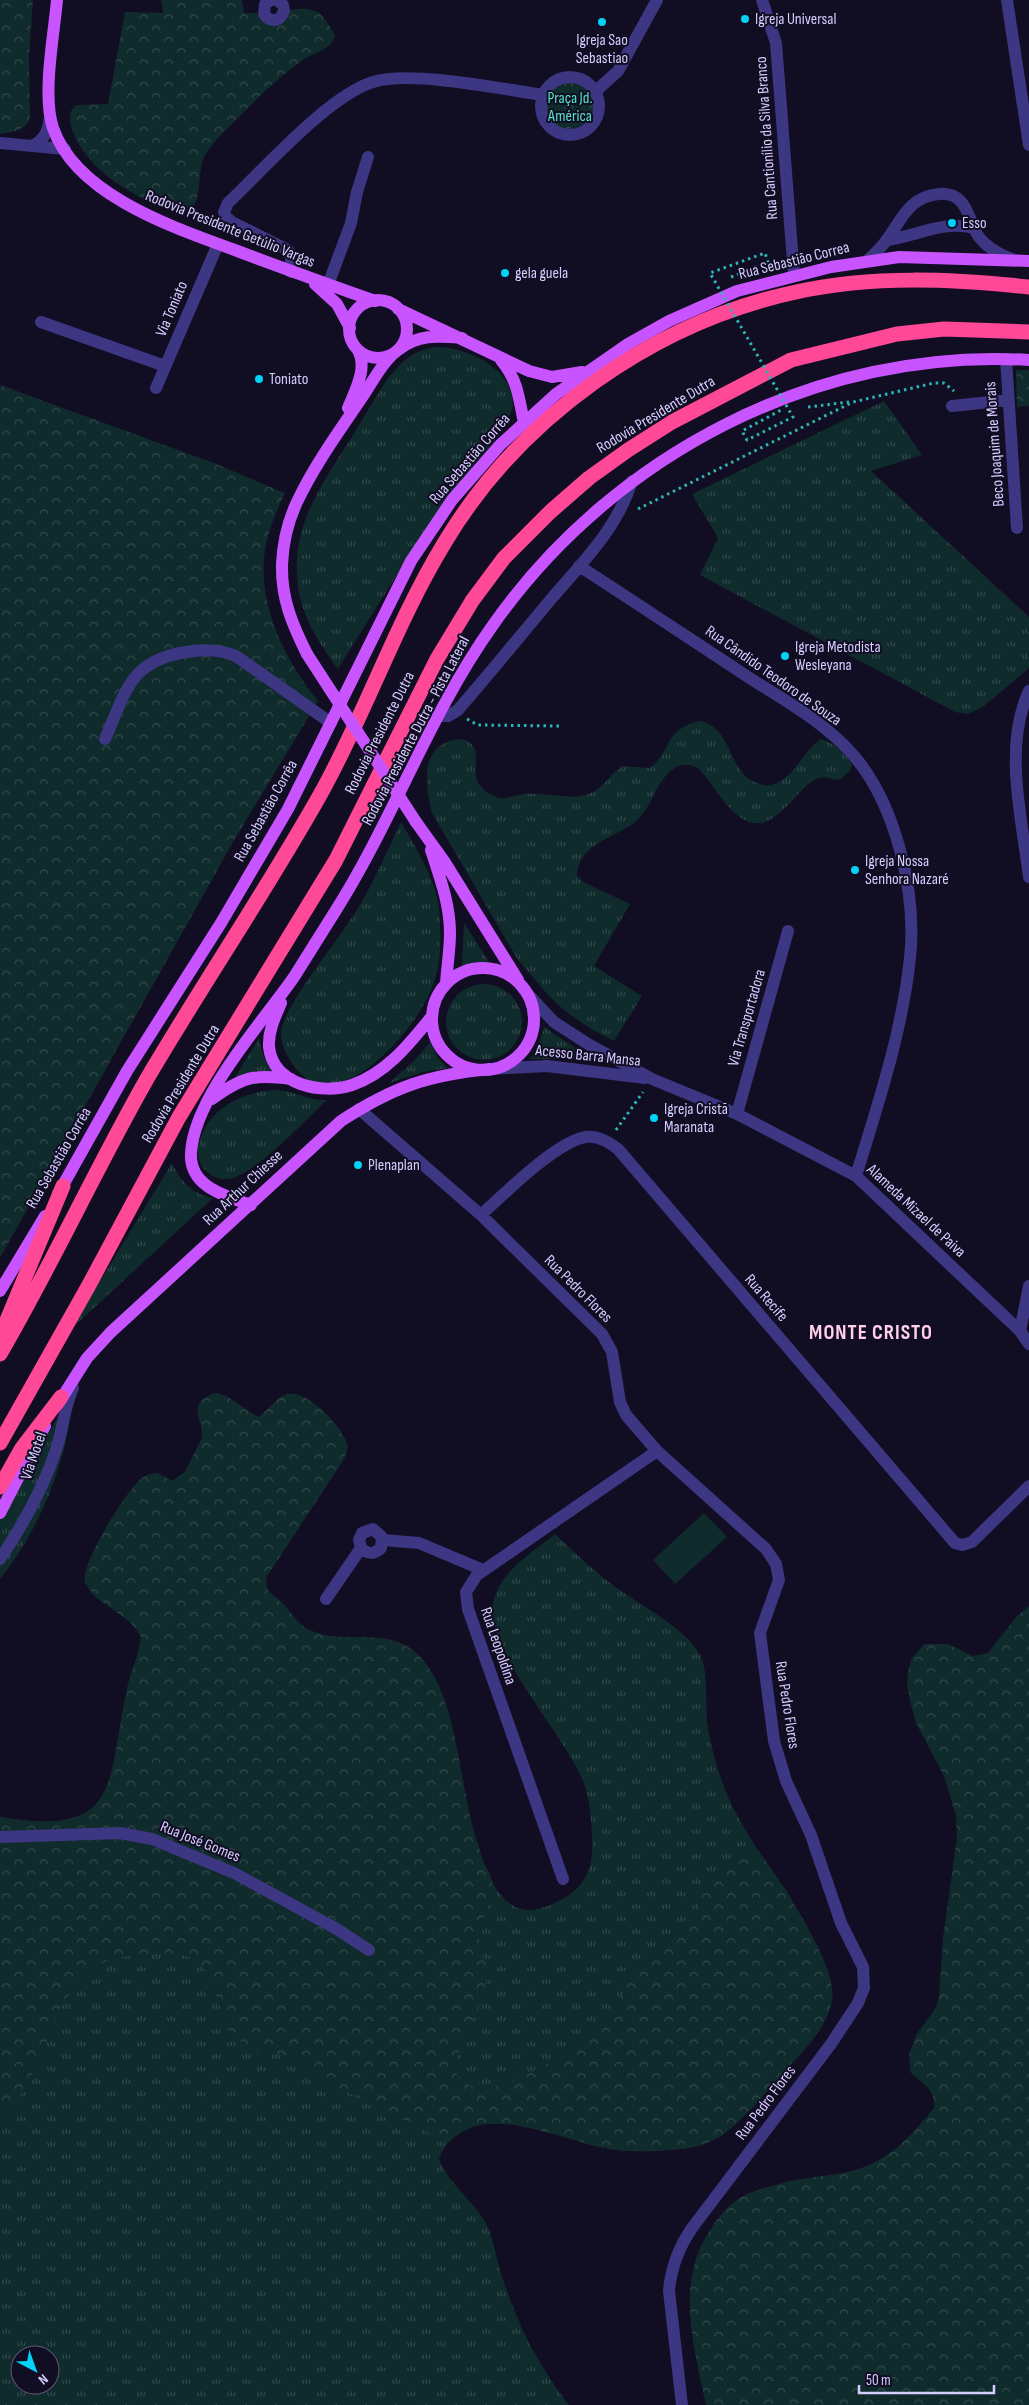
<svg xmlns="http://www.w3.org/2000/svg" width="1029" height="2405" font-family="'Sofia Sans Condensed',sans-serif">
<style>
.grass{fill:url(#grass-tufts);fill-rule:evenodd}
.forest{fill:url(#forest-crowns)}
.pitch{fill:#102b2c}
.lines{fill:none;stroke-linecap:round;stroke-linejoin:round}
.path{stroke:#2bb6b5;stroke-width:3;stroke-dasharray:2.5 4;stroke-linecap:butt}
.minor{stroke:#3d3682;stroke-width:12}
.major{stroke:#c854ff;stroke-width:12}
.highway{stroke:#ff4896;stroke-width:15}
.path-bridge{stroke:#2bb6b5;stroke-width:3;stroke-dasharray:2.5 4;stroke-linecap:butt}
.major-bridge{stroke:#c854ff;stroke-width:12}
.poi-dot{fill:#00d2f8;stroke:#110d22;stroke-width:2}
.labels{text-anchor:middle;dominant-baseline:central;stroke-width:4;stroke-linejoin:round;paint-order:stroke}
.poi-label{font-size:16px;fill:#d6cdff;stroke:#110d22;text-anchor:start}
.park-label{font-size:16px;fill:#56e2c6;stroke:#110d22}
.street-label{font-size:16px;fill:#d6cdff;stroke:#110d22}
.district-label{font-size:21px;font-weight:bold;letter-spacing:1px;fill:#ffcfeb;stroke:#110d22}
</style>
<defs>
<pattern id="grass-tufts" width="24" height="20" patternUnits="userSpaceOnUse" patternTransform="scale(1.25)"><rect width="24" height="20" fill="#102b2c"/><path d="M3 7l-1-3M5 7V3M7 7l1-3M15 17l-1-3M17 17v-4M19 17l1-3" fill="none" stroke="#32494c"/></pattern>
<pattern id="forest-crowns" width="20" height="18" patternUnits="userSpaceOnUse" patternTransform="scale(1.25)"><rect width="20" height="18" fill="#102b2c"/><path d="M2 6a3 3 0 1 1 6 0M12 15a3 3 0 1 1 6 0" fill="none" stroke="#32494c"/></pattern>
</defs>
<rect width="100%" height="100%" fill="#110d22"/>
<path class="grass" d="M436 347C466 346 519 371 512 409 508 431 457 484 442 507 405 560 372 615 338 669 312 634 294 604 297 558 300 508 336 464 361 422 374 401 386 376 405 360 414 353 424 348 436 347Z
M884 401 922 455 871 471 1029 617V668L984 706 968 714 955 712 700 575 718 538 692 494Z
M699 721C734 726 727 776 760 784 765 786 770 786 775 784 796 775 803 751 821 739 834 743 846 753 852 765L850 771 839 780C829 780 823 774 814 780 792 793 770 844 736 814 722 802 712 783 700 770 691 763 681 763 672 770 654 784 652 809 634 823 614 838 579 844 577 875L583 882 630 904 594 966 642 996 614 1041 591 1029 565 1011 549 996 518 960 432 813C426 789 420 753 447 742 454 739 463 738 469 742 483 751 470 772 479 784 484 791 492 797 501 798 508 799 516 795 523 794 545 791 570 802 591 793 604 787 611 773 623 766L650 768C672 752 662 731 699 721Z
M401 822C414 844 427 866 435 890 439 902 440 915 440 927 443 975 429 1005 398 1040 384 1056 362 1077 340 1082 333 1083 325 1085 318 1084 300 1081 279 1049 281 1031 284 1007 337 941 353 916 372 887 386 853 401 822Z
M464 923 489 962 462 966Z
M446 1022a38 38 0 1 1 76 0a38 38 0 1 1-76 0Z
M544 1027 592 1059H530L537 1050Z
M259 1038 263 1055 272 1071H256L234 1079Z
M430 1042 438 1058 448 1068 423 1072 389 1083 414 1061Z
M274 1090C293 1090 308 1101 327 1100 303 1122 263 1167 233 1178 225 1180 217 1179 211 1175 184 1158 204 1121 224 1107 238 1097 257 1091 274 1090Z
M172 1163C181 1182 192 1194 213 1198L71 1329Z
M73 1390C70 1456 41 1528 0 1579V1520Z
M218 1393 258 1417C270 1412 275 1396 288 1394 308 1391 342 1426 347 1444 348 1450 346 1454 344 1459L267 1576C263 1590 272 1594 281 1602 290 1610 293 1621 303 1627 332 1645 370 1630 400 1643 418 1650 429 1667 437 1684 464 1736 465 1874 512 1905 528 1917 554 1905 569 1895 590 1880 593 1861 592 1837 591 1819 590 1798 583 1781 565 1735 484 1649 493 1603 500 1571 532 1553 555 1534 574 1552 594 1571 614 1586 637 1603 688 1630 700 1655 710 1676 704 1705 708 1728 713 1758 723 1790 738 1817 752 1843 770 1867 787 1892 796 1905 801 1920 809 1933 822 1958 840 1983 829 2012 819 2038 793 2062 775 2082 753 2106 730 2136 699 2145 677 2152 633 2153 610 2149 561 2141 466 2091 439 2159 449 2186 478 2203 489 2230 494 2244 497 2260 501 2274 518 2325 536 2362 569 2405H0V1817C30 1822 80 1829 100 1799 115 1778 118 1736 123 1711 125 1701 126 1691 129 1681 133 1666 140 1652 141 1637 130 1613 98 1607 86 1584 77 1569 126 1492 140 1480 145 1475 150 1474 157 1473L172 1481 185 1472 202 1438C204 1423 191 1414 204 1400 208 1396 212 1393 218 1393ZM20 2355H50V2385H20Z"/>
<path class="forest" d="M0 0H33L29 57 30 118C25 131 13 132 0 134Z
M161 0H242L244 13H262L265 18C279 13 300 5 315 11 323 13 331 29 335 35 333 49 313 53 303 60 278 77 255 101 234 122 224 132 211 144 204 157 196 173 205 208 182 215 140 200 87 174 72 129 69 120 68 112 76 105L108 104 125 12 163 13Z
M544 107a26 26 0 1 1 52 0a26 26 0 1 1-52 0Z
M1016 370H1029V406L1017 407Z
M0 385 214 463 285 493C275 514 266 535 264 559 260 610 287 663 318 701L233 842 0 1258Z
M214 1393 226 1396 258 1417C270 1409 278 1395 292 1394 310 1393 342 1428 347 1444 348 1450 346 1454 344 1459L267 1576C263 1590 273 1595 282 1603 294 1614 295 1623 312 1631 354 1650 395 1618 429 1668 455 1705 460 1776 471 1820 474 1834 479 1847 483 1860 485 1867 491 1874 492 1881 495 1899 480 1918 479 1936 478 1949 488 1963 487 1976 485 2011 456 2038 455 2072 462 2079 470 2088 480 2089 500 2093 585 2045 601 2029 618 2012 623 1986 640 1969 651 1957 667 1950 679 1939 692 1926 695 1908 704 1893 717 1874 739 1861 758 1850 779 1881 838 1963 832 2000 828 2023 809 2043 794 2060 775 2083 745 2119 721 2136 703 2148 680 2150 659 2150 643 2150 626 2152 610 2149 572 2142 522 2118 485 2124 472 2125 458 2134 448 2142L334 2086 298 2061 276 2054 259 2052 244 2044 228 2030 209 1975 197 1960 182 1955 164 1953 112 1958 91 1970 70 1993 56 2016 41 2057 23 2091 10 2110 0 2118V1817C30 1822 80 1829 100 1799 114 1779 117 1739 122 1715 124 1704 126 1692 129 1681 133 1666 140 1652 141 1637 130 1613 98 1607 86 1584 77 1568 126 1492 140 1480 145 1475 150 1474 157 1473L172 1481 185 1472 202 1438C205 1419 184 1406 214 1393Z
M1029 1606V2405H706C694 2348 675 2283 709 2232 716 2221 723 2210 734 2202 747 2192 767 2187 783 2183 811 2175 842 2177 869 2165 895 2154 917 2129 934 2108 937 2091 922 2083 911 2073L909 2055 916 2035 936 2008 939 1996 943 1938 957 1838 956 1816 944 1776 916 1723 910 1701 907 1683 908 1671 912 1658 924 1644H948L973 1656 988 1653 1017 1616Z"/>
<path class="pitch" d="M704 1513 727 1537 675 1584 653 1560Z"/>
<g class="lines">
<path class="path" d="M808 407 849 402
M638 509 853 402 934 383H944L954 391
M467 719 478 725 560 726
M616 1130 643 1092"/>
<path class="minor" d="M271 0 265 4 264 14C270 23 280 22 284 11L283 5 277 0
M762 0 776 43 794 275
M1007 0 1029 145
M541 106a29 29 0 1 1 58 0a29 29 0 1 1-58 0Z
M596 91 618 71 657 0
M0 143 65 149
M32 146C45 140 48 131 50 117
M887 240C917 236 943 220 974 228 980 244 999 255 1015 260
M867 261C872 256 877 252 881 247 900 226 905 197 939 194 962 192 967 210 974 228
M291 272V255L288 250 232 222 225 216 224 212 228 203C264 169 328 96 373 82 410 70 502 89 543 95
M328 285 351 223 357 192 368 157
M41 322 165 366
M1006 359 1017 528
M156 388 218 244
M952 406 1009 400
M579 566C635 602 690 639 745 675 782 699 825 722 854 756 896 805 917 894 910 958 902 1033 878 1104 856 1176
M1029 691C1003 747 1022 819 1029 877
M438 716H448L458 710C490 673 521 635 552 598 583 562 618 527 632 481
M105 739C126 692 129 661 186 652 203 649 220 649 236 656L331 723
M524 990 554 1022 588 1044 652 1079 737 1114 856 1176 1020 1331 1029 1344
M490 1069 547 1066 645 1078
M359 1109 481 1215 602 1334 612 1352 620 1402 626 1415 657 1451 766 1549 776 1564 779 1580 760 1633 774 1741 786 1781 811 1835 841 1923 863 1967 864 1988 858 2003 831 2044 692 2228C679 2247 671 2267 669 2291L682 2405
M737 1114 788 931
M481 1215C504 1194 557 1141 586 1137 598 1135 609 1142 618 1149L955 1543 962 1545 972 1542 1029 1486
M1020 1331 1029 1286
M383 1540 419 1543 483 1570
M0 1559C23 1525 43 1489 56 1450 63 1429 64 1408 73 1388
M326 1599 361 1548 359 1540 362 1533 373 1529 382 1537 381 1548C374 1555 367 1554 361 1548
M0 1837 120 1833 152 1839 234 1873 335 1928 369 1950
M563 1879 468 1609 466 1592 477 1575 657 1451"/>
<path class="major" d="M57 0C54 35 42 95 53 128 77 197 178 229 240 252 285 269 330 285 375 301
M315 284 337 304 350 328
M349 329a29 29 0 1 1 58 0a29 29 0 1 1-58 0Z
M398 309 529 371 552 377 582 372
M501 360C518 380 519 399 524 423
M348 408C355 391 368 368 358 350
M307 654C292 624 281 598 282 564 283 543 288 521 297 502 315 464 340 430 363 396 373 381 383 361 398 350 418 334 438 336 462 338
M416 822 444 861 518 980
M431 850C440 878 450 904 450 933 450 950 447 967 446 984
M432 1019a51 51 0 1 1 102 0a51 51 0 1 1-102 0Z
M281 1003C275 1017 268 1031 269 1047 273 1085 322 1095 352 1085 387 1073 410 1043 432 1016
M212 1099C242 1077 253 1074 291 1079
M58 1194 127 1071 221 923 288 809 411 561 452 500 500 445 556 394 628 344 669 321 737 291 831 267 899 257 1029 261
M251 1205C226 1196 189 1187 191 1153 194 1097 262 1023 294 977 308 955 322 932 336 910 394 818 430 713 493 625 613 454 819 347 1029 360
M0 1291 45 1216
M58 1404 87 1358 111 1332 341 1121C393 1087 428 1075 490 1069
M0 1513 45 1426"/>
<path class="highway" d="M0 1337 63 1186
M0 1354C53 1263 96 1168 148 1077 204 982 266 891 320 795 366 713 396 622 445 542 520 417 654 322 796 292 873 275 952 279 1029 287
M0 1443 89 1285 179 1117 336 860 437 659 472 601 504 558 550 512 589 478 628 450 672 422 791 360 897 334 944 329 1029 332
M0 1487 22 1448 61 1397"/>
<path class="path-bridge" d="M731 277 768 262 765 253 710 273 793 417 747 440 742 431 783 409"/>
<path class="major-bridge" d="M307 654 416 822"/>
</g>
<g class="poi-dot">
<circle cx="745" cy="19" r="5"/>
<circle cx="602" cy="22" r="5"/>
<circle cx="952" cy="223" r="5"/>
<circle cx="505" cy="273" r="5"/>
<circle cx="259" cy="379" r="5"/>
<circle cx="785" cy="656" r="5"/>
<circle cx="855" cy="870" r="5"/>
<circle cx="654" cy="1118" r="5"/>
<circle cx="358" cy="1165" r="5"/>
</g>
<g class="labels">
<g class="poi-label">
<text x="755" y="19">Igreja Universal</text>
<text x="602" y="40" text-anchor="middle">Igreja Sao<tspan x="602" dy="18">Sebastiao</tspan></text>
<text x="962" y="223">Esso</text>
<text x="515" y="273">gela guela</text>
<text x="269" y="379">Toniato</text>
<text x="795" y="647">Igreja Metodista<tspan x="795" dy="18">Wesleyana</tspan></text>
<text x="865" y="861">Igreja Nossa<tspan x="865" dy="18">Senhora Nazaré</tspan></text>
<text x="664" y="1109">Igreja Cristã<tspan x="664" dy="18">Maranata</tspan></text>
<text x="368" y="1165">Plenaplan</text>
</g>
<g class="park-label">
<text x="570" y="98">Praça Jd.<tspan x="570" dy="18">América</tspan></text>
</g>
<g class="street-label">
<text transform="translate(767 138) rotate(-94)">Rua Cantionílio da Silva Branco</text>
<text transform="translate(230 229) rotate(22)">Rodovia Presidente Getúlio Vargas</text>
<text transform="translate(794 261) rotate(-14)">Rua Sebastião Correa</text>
<text transform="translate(172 309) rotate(-67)">Via Toniato</text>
<text transform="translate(656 415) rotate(-31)">Rodovia Presidente Dutra</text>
<text transform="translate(995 444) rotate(-94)">Beco Joaquim de Morais</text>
<text transform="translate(470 459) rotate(-49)">Rua Sebastião Corrêa</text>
<text transform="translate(773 676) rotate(35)">Rua Cândido Teodoro de Souza</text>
<text transform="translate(416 731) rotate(-62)">Rodovia Presidente Dutra - Pista Lateral</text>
<text transform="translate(380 733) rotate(-63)">Rodovia Presidente Dutra</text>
<text transform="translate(266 811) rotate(-61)">Rua Sebastião Corrêa</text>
<text transform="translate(747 1018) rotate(-74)">Via Transportadora</text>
<text transform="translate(588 1056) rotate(6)">Acesso Barra Mansa</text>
<text transform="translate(181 1084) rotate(-59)">Rodovia Presidente Dutra</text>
<text transform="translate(59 1158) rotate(-60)">Rua Sebastião Corrêa</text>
<text transform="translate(243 1188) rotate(-43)">Rua Arthur Chiesse</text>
<text transform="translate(916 1211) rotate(43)">Alameda Mizael de Paiva</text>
<text transform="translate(578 1289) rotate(45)">Rua Pedro Flores</text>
<text transform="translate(766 1298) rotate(49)">Rua Recife</text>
<text transform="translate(34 1456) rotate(-71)">Via Motel</text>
<text transform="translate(498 1646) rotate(71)">Rua Leopoldina</text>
<text transform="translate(787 1705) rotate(81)">Rua Pedro Flores</text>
<text transform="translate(200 1842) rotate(22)">Rua José Gomes</text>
<text transform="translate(766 2103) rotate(-53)">Rua Pedro Flores</text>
</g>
<g class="district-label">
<text x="871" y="1332">MONTE CRISTO</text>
</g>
</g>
<g transform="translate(35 2370) rotate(139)"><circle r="24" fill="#110d22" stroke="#605a7a"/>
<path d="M0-4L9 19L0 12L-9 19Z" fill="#00d2f8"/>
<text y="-8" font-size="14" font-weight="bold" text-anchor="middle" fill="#d6cdff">N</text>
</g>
<path d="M859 2385v8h135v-8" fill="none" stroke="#d6cdff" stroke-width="2.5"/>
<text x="866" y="2385" font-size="15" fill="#d6cdff" stroke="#110d22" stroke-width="4" paint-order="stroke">50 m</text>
</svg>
